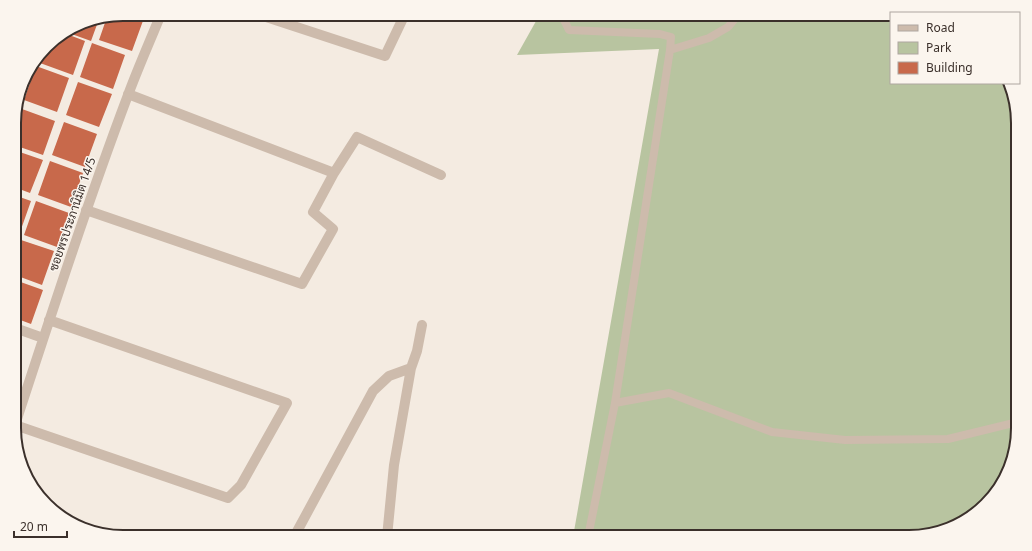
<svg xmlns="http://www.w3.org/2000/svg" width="1032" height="551" font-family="'Noto Sans',Sarabun,sans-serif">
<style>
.green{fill:#b8c4a0}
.building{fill:#c8694b}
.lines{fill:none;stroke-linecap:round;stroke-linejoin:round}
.service{stroke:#cdbbac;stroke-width:8}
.minor{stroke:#cdbbac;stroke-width:10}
.labels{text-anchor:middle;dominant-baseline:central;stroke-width:3;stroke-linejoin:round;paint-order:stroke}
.street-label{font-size:12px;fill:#3b302b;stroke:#fbf5ee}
.rim{fill:none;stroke:#3b302b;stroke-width:2}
</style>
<rect width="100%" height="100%" fill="#f4ebe1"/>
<path class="green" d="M540 14H891V83H1007L1017 109 1018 428 1007 477 969 519 916 537H573L659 49 517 55Z"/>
<path class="building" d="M123 14H134L144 18 132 51 99 40 107 17Z
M99 19 91 41 66 32 81 22Z
M64 33 85 41 73 75 40 63 45 48 51 41Z
M92 43 125 55 113 89 80 77Z
M36 66 69 78 57 112 24 100Z
M78 82 112 94 99 127 66 115Z
M22 109 55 121 43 155 14 145V130Z
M64 122 97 134 85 167 52 155Z
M14 150 43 160 30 193 14 187Z
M50 161 83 173 71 207 38 195Z
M14 195 31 201 19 235 15 233Z
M36 201 69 213 57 247 24 235Z
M21 240 54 251 42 285 15 275V257Z
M15 280 43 290 31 324 15 318Z"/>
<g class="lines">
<path class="service" d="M561 14 569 30 660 34 671 37 670 50 615 403 588 537
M670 50 709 38 728 27 739 14
M615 403 669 393 772 432 845 440 948 439 1018 422"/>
<path class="minor" d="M257 14 385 56 405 14
M517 14 523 17
M128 94 334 173
M86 210 302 284 333 229 313 212 334 173 357 137 441 175
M15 328 43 338
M15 425 228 498 241 485 287 403 49 320
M15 425C51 315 87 204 128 95 138 68 150 41 161 14
M294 537 373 391 389 376 411 368
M387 537 394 465 411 368 417 351 422 325"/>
</g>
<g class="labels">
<g class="street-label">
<text transform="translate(72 214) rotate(-71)">ซอยพรประภานิมิต 14/5</text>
</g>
</g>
<path d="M0 0H1032V551H0ZM123 21H909A102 102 0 0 1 1011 123V428A102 102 0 0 1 909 530H123A102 102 0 0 1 21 428V123A102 102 0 0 1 123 21Z" fill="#fbf5ee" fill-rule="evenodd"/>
<path class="rim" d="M123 21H909A102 102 0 0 1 1011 123V428A102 102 0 0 1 909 530H123A102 102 0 0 1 21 428V123A102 102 0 0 1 123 21Z"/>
<rect x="890" y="12" width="130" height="72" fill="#fbf5ee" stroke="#aea6a0"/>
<rect x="898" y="25" width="20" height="6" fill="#cdbbac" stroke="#aea6a0"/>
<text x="926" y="32" font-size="12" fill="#3b302b">Road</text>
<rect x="898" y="42" width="20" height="12" fill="#b8c4a0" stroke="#aea6a0"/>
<text x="926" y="52" font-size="12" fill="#3b302b">Park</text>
<rect x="898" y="62" width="20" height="12" fill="#c8694b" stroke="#aea6a0"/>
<text x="926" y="72" font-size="12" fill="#3b302b">Building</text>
<path d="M14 531v6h53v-6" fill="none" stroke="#3b302b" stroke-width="2"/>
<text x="20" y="531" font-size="12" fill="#3b302b" stroke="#fbf5ee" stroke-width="3" paint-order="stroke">20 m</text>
</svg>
